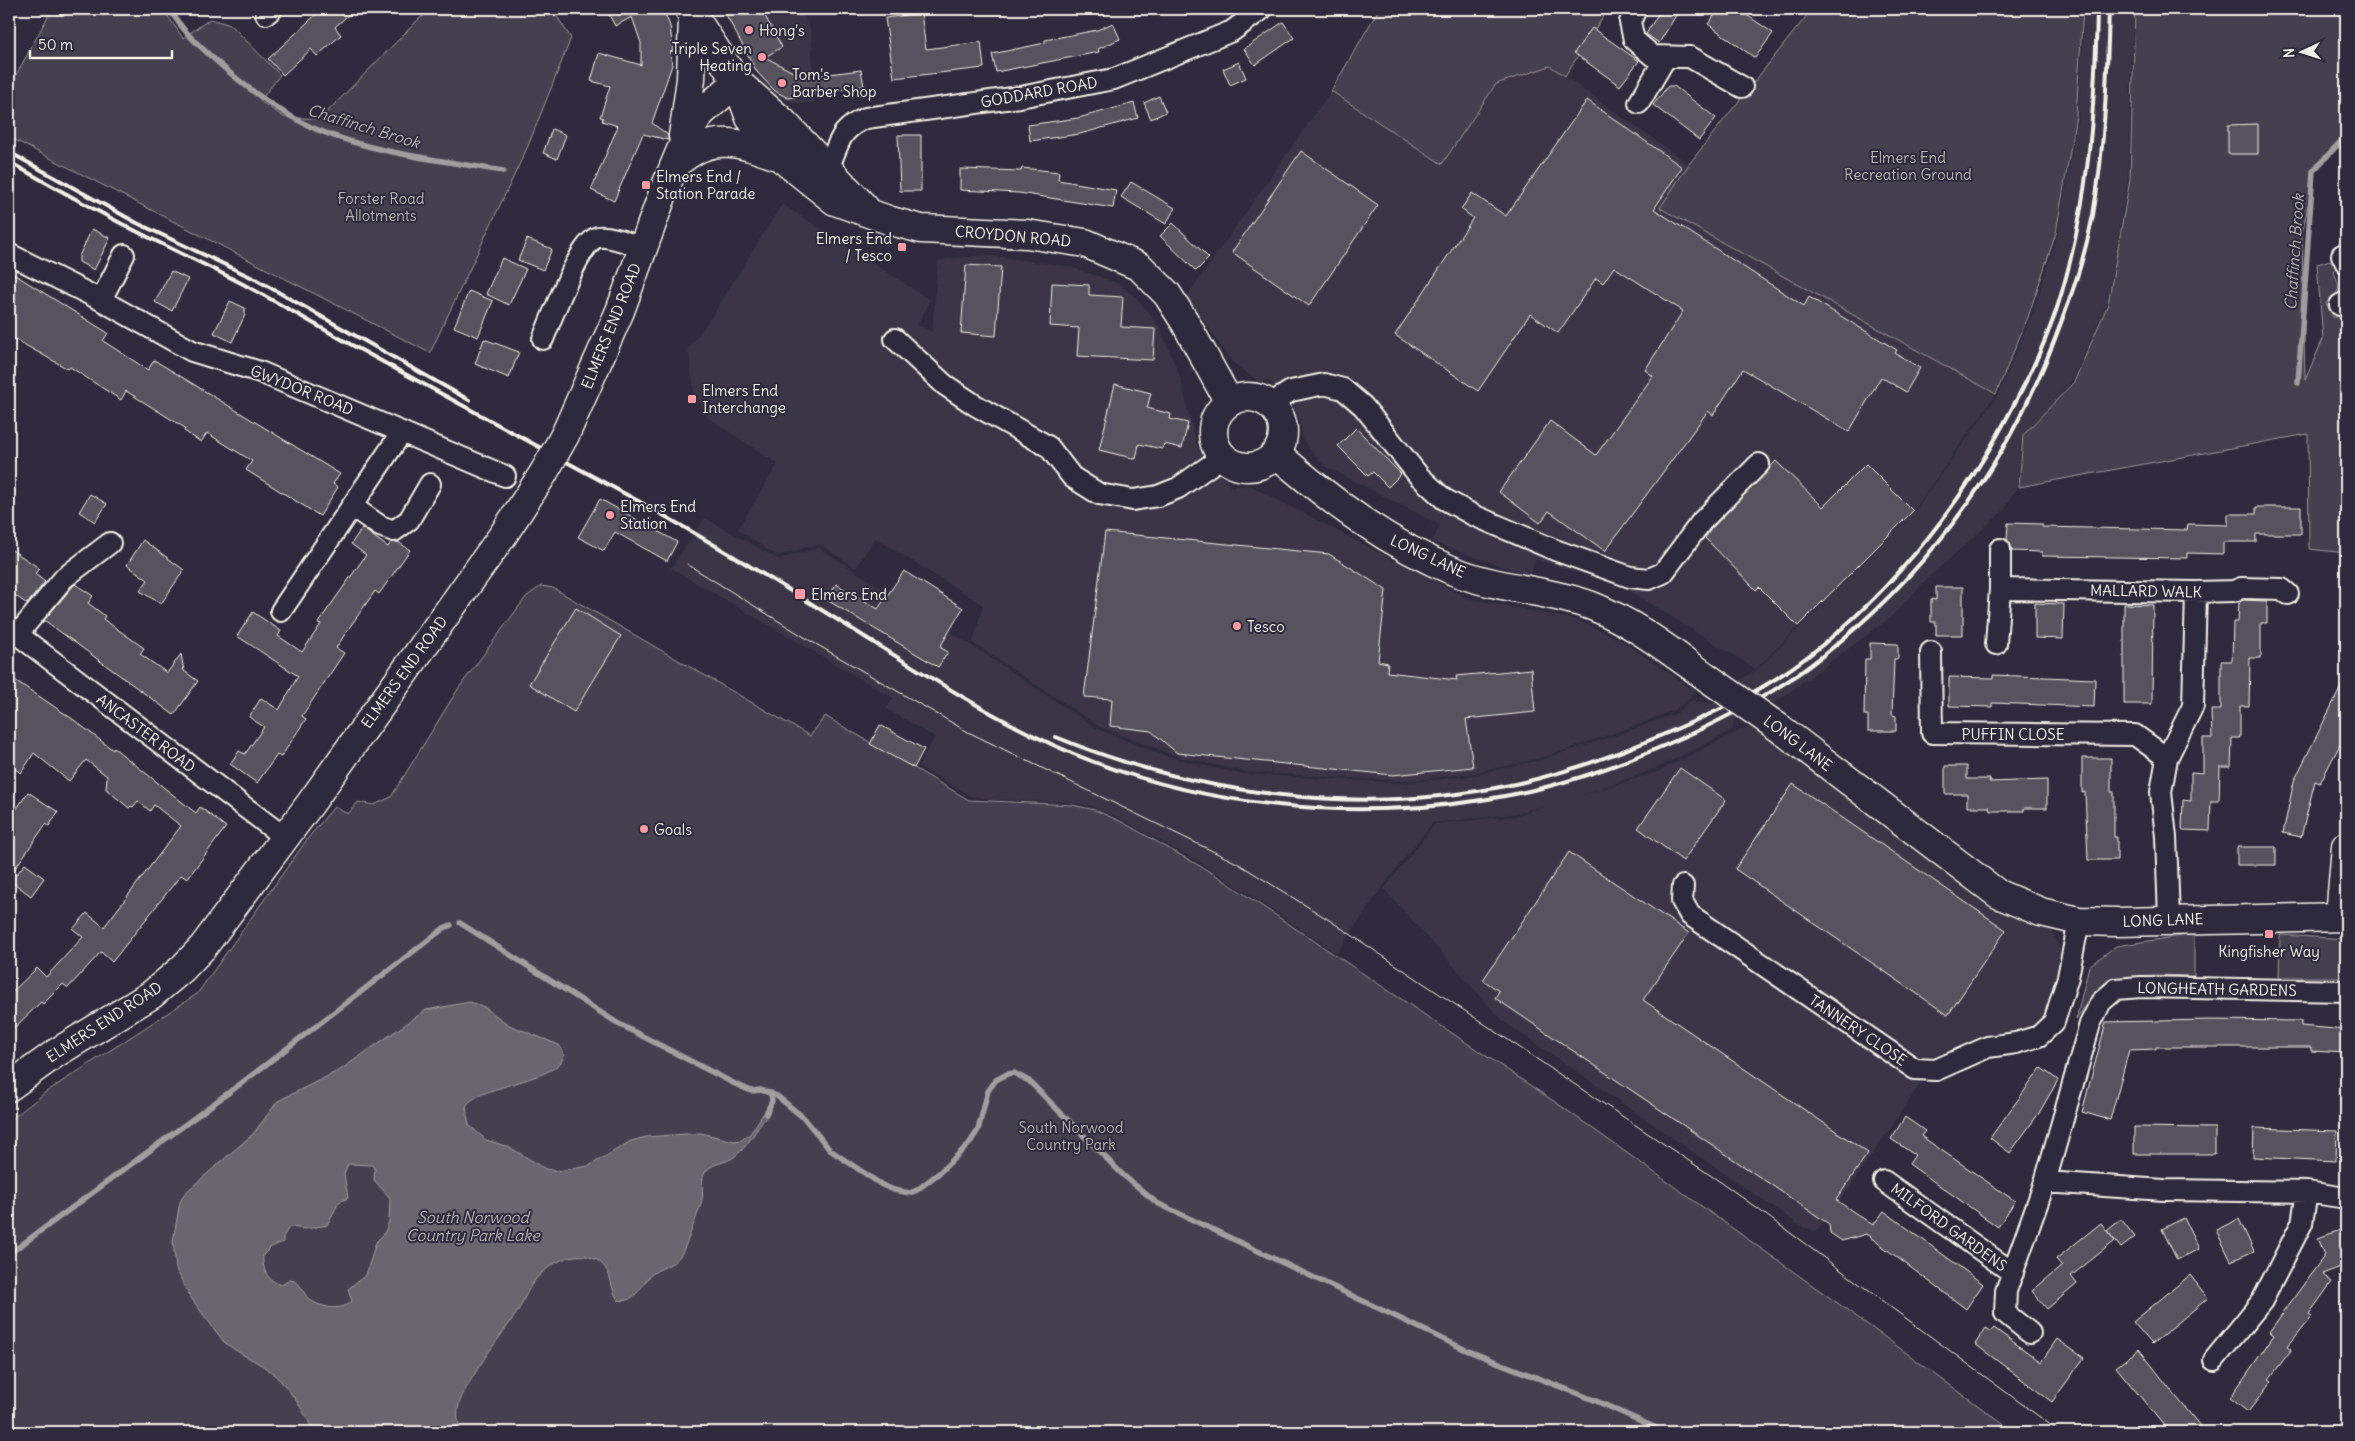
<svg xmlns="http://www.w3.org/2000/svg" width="2355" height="1441" font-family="Delius,sans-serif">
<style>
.built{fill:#3b3647}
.green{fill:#454050;stroke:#9c989c}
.water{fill:#6a6670;stroke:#a19ea0;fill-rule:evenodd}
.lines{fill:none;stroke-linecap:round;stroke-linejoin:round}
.stream{stroke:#a19ea0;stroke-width:5.5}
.building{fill:#56525f;stroke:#f4f1e8}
.street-casing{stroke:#f4f1e8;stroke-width:24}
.secondary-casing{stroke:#f4f1e8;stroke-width:31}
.primary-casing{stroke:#f4f1e8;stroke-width:31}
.street{stroke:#2f2a3d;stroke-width:20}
.secondary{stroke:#2f2a3d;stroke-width:28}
.primary{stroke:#2f2a3d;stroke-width:28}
.tram{stroke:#f4f1e8;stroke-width:1}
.rail{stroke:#f4f1e8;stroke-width:4}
.primary-bridge-casing{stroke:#f4f1e8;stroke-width:31;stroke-linecap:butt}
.primary-bridge{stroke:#2f2a3d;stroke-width:28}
.poi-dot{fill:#ff9aa2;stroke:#2f2a3d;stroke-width:2}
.labels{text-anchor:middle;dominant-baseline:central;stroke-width:4;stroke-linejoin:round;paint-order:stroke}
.poi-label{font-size:15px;fill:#f4f1e8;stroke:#2f2a3d;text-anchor:start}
.street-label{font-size:15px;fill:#f4f1e8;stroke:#2f2a3d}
.park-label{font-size:15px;fill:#b7b3b3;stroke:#2f2a3d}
.water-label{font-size:16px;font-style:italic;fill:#b6b2b2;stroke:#2f2a3d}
</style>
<rect width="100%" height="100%" fill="#2f2a3d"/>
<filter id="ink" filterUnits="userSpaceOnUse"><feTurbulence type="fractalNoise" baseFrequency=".02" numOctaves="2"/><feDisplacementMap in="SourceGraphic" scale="10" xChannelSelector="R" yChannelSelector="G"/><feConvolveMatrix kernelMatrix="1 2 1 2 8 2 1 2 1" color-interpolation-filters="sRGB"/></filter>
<g filter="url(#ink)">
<path class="built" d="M720 9H802L811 32 815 102 799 104 782 99 766 89Z
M2085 9H2133L2128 178 2107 302 2072 381 2021 438 2017 486 2004 510 1929 577 1890 618 1772 705 1767 702 1734 720 1733 730 1655 769 1579 796 1657 772 1749 726 1996 903 2052 931 2062 955 2052 1007 2041 1024 1986 1038 1941 1054 1843 1197 1816 1231 1802 1227 1503 1021 1384 889 1435 824 1516 816 1545 806 1512 814 1432 823 1381 889 1337 953 1208 867 1121 819 1091 806 1067 802 993 800 971 796 918 766 935 737 887 709 893 698 671 568 705 518 778 559 819 548 974 647 1097 729 1168 757 1240 774 1402 783 1471 776 1540 760 1623 733 1677 713 1690 701 1713 704 1745 686 1738 681 1758 669 1914 512 1998 395 2032 315 2058 233 2078 116Z
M1550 66 1689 164 1661 208 1996 394 1913 511 1756 669 1625 588 1535 559 1530 576 1432 542 1440 525 1323 465 1303 441 1299 419 1268 380 1260 383 1232 362 1187 296 1331 91 1442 164 1496 84Z
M782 204 930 300 918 325 932 332 938 260 986 255 1071 267 1115 282 1137 298 1159 326 1180 377 1197 446 1231 487 1249 485 1467 598 1577 620 1619 639 1697 692 1676 709 1635 726 1541 758 1473 773 1406 781 1245 772 1176 756 1102 728 973 643 983 605 875 538 856 568 819 544 777 556 738 529 778 464 708 418 694 392 688 349 712 316Z"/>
<path class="green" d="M52 9H163L183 38 210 19 231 25 280 75 260 101 284 117 320 119 419 19 433 9H552L571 38 528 146 430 353 9 137V88Z
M1379 9H1608L1565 76 1550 66 1496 84 1442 164 1331 91Z
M1812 9H2083L2076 116 2056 233 2028 317 1996 394 1660 208 1689 164Z
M2135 9H2346V136L2316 164 2302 235 2305 380 2323 339 2317 264 2330 260 2336 268 2333 271C2341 285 2341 294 2326 303L2334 318 2346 312V553L2309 549 2308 434 2019 487 2023 435 2074 382 2108 304 2130 179Z
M541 586 553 588 810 736 825 716 969 800 1072 805 1095 810 1122 822 1214 874 1561 1106 1864 1322 2014 1432H9V1121L46 1092 197 994 308 838 334 807 348 814 358 802 374 805 391 797 458 689 526 597Z
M2194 934V976C2162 976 2117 969 2093 994 2087 1001 2082 1012 2076 1020L2089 966 2116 946Z
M2280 935 2346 939V977H2279Z"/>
<path class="water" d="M470 1002 484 1007 509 1025 559 1045C587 1079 474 1083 466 1107L469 1125 486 1140 509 1147 546 1169 557 1171 589 1166 631 1141 646 1137 701 1133 734 1141 741 1140 750 1134 763 1114 767 1116C755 1130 749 1146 734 1157 726 1163 713 1163 707 1170 699 1179 704 1190 702 1200 700 1208 686 1246 682 1253 673 1268 659 1266 649 1277 641 1287 633 1304 618 1300 610 1289 613 1274 601 1263 578 1244 544 1265 530 1287 525 1295 522 1305 516 1314 503 1333 489 1350 477 1370 465 1391 450 1408 462 1432H314C302 1407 283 1377 258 1363 246 1356 235 1351 224 1342L191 1298 176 1269 173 1241 180 1202 185 1193 253 1134 278 1101 340 1070 426 1010ZM348 1164 372 1165 375 1169 374 1180 390 1198 389 1222 384 1234 376 1242 366 1275 348 1289 352 1301C342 1312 320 1308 309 1299 303 1294 301 1281 291 1280 288 1280 284 1284 281 1285 267 1280 262 1269 263 1255L271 1247 283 1242V1237L289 1227 305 1229 327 1225 339 1202 348 1198 344 1174Z"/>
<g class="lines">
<path class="stream" d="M170 9C182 32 204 50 223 67 252 92 283 115 318 130 377 154 441 160 503 171
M2298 383 2313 171 2346 136
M460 923 619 1024 733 1083 751 1091 761 1090 777 1096 804 1118 830 1150 882 1185 894 1190 910 1193 917 1190 939 1173 969 1144 978 1130 988 1091 996 1080 1007 1074 1014 1073 1029 1081 1123 1175 1157 1203 1464 1349
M766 1114 772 1101 771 1093
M9 1254 243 1082 444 928 451 925
M1466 1350 1594 1400 1654 1427 1651 1432"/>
</g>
<path class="building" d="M322 9H355L335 27 341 35 317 56 311 49 283 75 268 59Z
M606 9H663L670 26 673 51 670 52 672 65 652 123 668 135V140L643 134 614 201 591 190 618 126 602 121 603 118 600 117 610 86 591 81 599 53 641 65V43L632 17 615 26Z
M723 9H761L782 47 765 57 791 71 804 77 861 70 864 86 788 98 775 91 757 72Z
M1661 9H1680L1659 43 1646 34Z
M1719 9H1738L1773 33 1755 58 1708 24Z
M921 13 926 49 981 42 984 68 894 78 885 18Z
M1283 22 1294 38 1255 65 1244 49Z
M1113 23 1120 39 1098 49 1099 52 996 72 992 54 1045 43V40L1097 30Z
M1592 28 1639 61 1620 86 1574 53Z
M1239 62 1246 78 1230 85 1223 69Z
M1668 86H1674L1716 118 1699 140 1653 105Z
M1159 96 1166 112 1151 119 1144 103Z
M1587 100 1682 167 1654 209 1804 306 1809 297 1897 350 1895 353 1920 368 1906 392 1881 377 1849 432 1743 369 1713 415 1708 411 1605 551 1549 511 1540 523 1499 492 1550 421 1596 455 1653 376 1645 370 1683 311 1614 267 1603 283 1596 278 1558 333 1530 314 1478 391 1395 335 1473 218 1461 209 1472 193 1506 216Z
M1134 103 1138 118 1080 134 1030 141 1028 125 1078 118Z
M2258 124V154H2228V125Z
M552 129 566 135 557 159 543 153Z
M898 135H921V191H900Z
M1301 151 1378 205 1309 306 1232 252Z
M1022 168 1059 172 1058 180 1116 190 1113 208 1019 193 960 190V169L1021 171Z
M1131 182 1175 208 1166 224 1121 197Z
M1173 223 1209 258 1196 271 1160 236Z
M92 229 110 238 94 270 79 262V256Z
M527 239 552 249 543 270 518 260Z
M502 258 526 269 509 305 486 294Z
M966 265 1001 267 996 336 961 333Z
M9 271 108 333 103 341 148 370 154 360 340 474 333 484 338 487 320 516 246 470 252 461 207 433 201 442 184 431 185 428 126 391 121 400 70 367 68 369 9 336Z
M171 271 188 279 172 311 155 302Z
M1052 283 1089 285V295L1123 297 1121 327 1155 329 1153 360 1077 356 1079 328 1050 326Z
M469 291 493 301 478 337 454 327Z
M230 301 245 308V315L232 342 214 333Z
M484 339 519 352 509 378 475 364Z
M1115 384 1151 393 1147 408 1171 414 1170 419 1188 423 1182 448 1164 444 1162 449 1139 444 1136 459 1099 450Z
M1356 428 1401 474 1388 487 1373 472 1368 476 1338 446Z
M1776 461 1823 507 1866 464 1913 511 1798 626 1759 587 1756 590 1705 538 1711 529Z
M90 494 107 504 95 522 79 512Z
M600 499 677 542 667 561 615 532 604 551 578 537Z
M2256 507H2301V534H2256V542H2223V554L2187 553V558L2042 556V552L2012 551 2007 540 2008 523 2042 524V527L2187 530 2188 524 2228 525V514H2256Z
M362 528 388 547 391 542H398L410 550 379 594 375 591 347 631 336 648 344 653 302 716 306 719 281 757 277 755 257 783 230 764 239 751 245 754 264 727 249 717 261 698 279 710 298 676 237 636 253 612 281 631 278 636 302 652 321 624 318 623 366 555 351 544Z
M1105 532 1329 554 1386 590 1378 661 1388 663 1387 672 1457 680 1456 676 1531 669 1535 712 1466 719 1473 767 1393 775 1177 753 1151 731 1110 726 1112 699 1084 697Z
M143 540 184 570 161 604 140 591 148 580 127 565Z
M9 548 39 568 35 574 45 582 27 604 9 591Z
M904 571 963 608 940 647 948 652 938 667 827 600 836 584 878 609Z
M75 584 93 596 88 603 105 616 103 619 144 648 140 654 167 673 181 654 184 671 198 681 174 715 44 620Z
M1936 587H1963V635H1936V622H1931V599L1936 600Z
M2243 600 2267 601V623H2261V658H2250L2249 706H2240V738H2232L2231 767H2220L2219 801H2211L2210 831 2182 830 2183 800 2191 801V772L2203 773V738H2212L2211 710H2221V661H2232L2233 622H2238L2239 602Z
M2035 603 2064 604 2063 639 2035 638Z
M2124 604 2153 605 2152 704H2124Z
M576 608 621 636 574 712 529 684Z
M1870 643 1898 644V659H1894L1892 715 1896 716V731H1868V715H1864L1865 659H1870Z
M1993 675 2095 679 2094 707 1992 703V707L1949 706V677L1993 678Z
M9 676 74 720 113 750 114 748 196 813 200 807 226 827 187 879 181 875 112 962 101 952 68 988 63 984 43 1004 41 1002 9 1033V995L37 968 46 977 83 937 73 929 87 913 104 927 181 826 154 805 150 811 138 801 133 807 131 806 129 808 106 789 107 776 86 760 69 781 34 753 21 773 9 765Z
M2346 677V733L2320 783 2315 781 2301 837 2283 833 2294 781Z
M880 725 924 749 914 768 870 744Z
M2082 758H2111V792H2114V837H2117V860H2088L2085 792 2082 793Z
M1945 766H1967V779H1990L1989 782 2047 780V808H2024V811H1990L1989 807H1967V794H1945Z
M1680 768 1726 800 1683 861 1638 828Z
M1793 784 2006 930 1948 1015 1735 869Z
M28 792 58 812 49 826 46 824 9 877V804L16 810Z
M2237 847H2276V865H2237Z
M1569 852 1689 933 1643 1000 1868 1153 1836 1200 1873 1225 1884 1211 1983 1284 1966 1309 1866 1234 1842 1241 1830 1233 1829 1224 1495 998 1499 991 1483 980Z
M25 864 44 878 31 896 11 881Z
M2208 1020 2301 1021V1026L2346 1030V1053L2311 1051V1047H2156V1049L2129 1050 2110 1120 2082 1112 2106 1022Z
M2041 1068 2058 1080 2039 1113 2010 1153 1990 1138Z
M1905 1117 1925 1131 1921 1136 2015 1201 1998 1227 1909 1164 1915 1155 1891 1139Z
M2134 1127 2215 1128V1154H2134Z
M2254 1128 2337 1131 2336 1161 2253 1157Z
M2184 1218 2199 1249 2177 1260 2162 1229Z
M2121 1219 2135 1237 2121 1248 2107 1231Z
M2239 1219 2254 1251 2231 1261 2216 1230Z
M2101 1223 2115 1241 2071 1276 2077 1284 2047 1309 2032 1291 2062 1266 2056 1259Z
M2346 1228V1265L2322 1274 2332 1282 2309 1314 2312 1316 2288 1346 2292 1349 2269 1379 2272 1381 2248 1412 2230 1398 2274 1335 2269 1332 2325 1255 2318 1238Z
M2190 1275 2208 1298 2152 1344 2133 1322Z
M1986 1328 1991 1331 1994 1328 2041 1362 2057 1339 2084 1358 2052 1402 1975 1344Z
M2139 1349 2174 1394 2205 1432H2169L2116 1367Z"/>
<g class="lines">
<defs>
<path id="street" d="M1636 9 1630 22 1634 40 1653 56 1690 57 1742 87
M266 14 272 9
M1639 103 1666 57
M828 168C840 143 838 130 866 118L1020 97 1114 79 1232 31 1262 9
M9 254 101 300 192 351 260 372 505 476
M2342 255 2346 263
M101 300 124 255
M2340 305 2346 302
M543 339C551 320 580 241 598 237 611 235 630 244 643 248
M895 339 945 385 975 405 1049 447 1072 477 1099 494 1133 500 1158 496 1178 488 1222 457
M1270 404 1291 391 1324 384 1343 389 1363 406 1419 476 1444 499 1473 515 1555 550 1630 577 1649 579 1663 573 1702 521 1759 464
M353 507 380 526 394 531 409 520 430 484
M2000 589 2196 592 2234 591 2241 588 2282 589 2288 594
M281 611 402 432
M9 628 284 837
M18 634 64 578 110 543
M1996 644 2000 589V549
M1931 652 1932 733 2135 735 2167 758
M1683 886 1682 901 1690 915 1915 1069 1936 1070 1988 1047 2016 1043 2039 1036 2054 1022 2068 977 2079 921
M2169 919 2166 837 2161 792 2167 758 2193 706 2196 592
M1884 1181 2013 1273
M2045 1182 2090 1024 2101 1002 2116 989 2141 987 2346 991
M2030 1333 2005 1313 2006 1291 2045 1182 2164 1190 2307 1192 2346 1198
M2214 1360 2262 1301 2302 1223 2307 1192"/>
<path id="secondary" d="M2340 916 2346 846"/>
<path id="primary" d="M689 9 737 82 782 121 865 208
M737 82 750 118 780 157 835 201 891 221 921 229 1027 234 1085 243 1140 267 1167 294 1185 322 1229 402
M683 136 691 79 693 16
M677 163C712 132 739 142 780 157
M1213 432a35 35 0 1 1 70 0a35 35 0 1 1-70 0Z
M565 435 620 311 665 188 689 131 701 113 737 82
M1277 454C1332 502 1388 544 1456 572 1499 589 1549 590 1592 606 1633 622 1670 651 1705 676
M1782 730 1998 894 2041 912 2079 921 2117 922 2346 917
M9 1087 56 1053 151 995 182 969 203 947 310 804 503 535 543 474"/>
</defs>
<use href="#street" class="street-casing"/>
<use href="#secondary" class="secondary-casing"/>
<use href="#primary" class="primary-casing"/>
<use href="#street" class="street"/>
<use href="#secondary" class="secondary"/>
<use href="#primary" class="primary"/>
<path class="tram" d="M687 564 809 640 968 732 1237 863 1329 920 1728 1187 2060 1432"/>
<path class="rail" d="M9 152 137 223 255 279 469 400
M9 162C49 184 89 207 130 228 167 247 204 264 241 283 282 305 321 328 361 350 454 401 547 451 640 502 720 547 798 595 876 644 946 687 1017 733 1094 762 1234 815 1396 823 1542 788 1595 775 1647 754 1697 731 1748 707 1794 681 1837 644 1941 558 2016 448 2062 320 2075 286 2086 251 2093 215 2105 146 2107 78 2109 9
M1056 737C1199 796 1362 817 1515 784 1567 773 1618 754 1667 733 1704 717 1743 700 1777 678 1866 620 1945 528 1997 436 2019 396 2041 355 2056 311 2088 213 2095 112 2097 9"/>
<defs>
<path id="primary-bridge" d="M543 474 565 435
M1705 676 1782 730"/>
</defs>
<use href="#primary-bridge" class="primary-bridge-casing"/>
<use href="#primary-bridge" class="primary-bridge"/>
</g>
</g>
<g class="poi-dot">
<circle cx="749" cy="30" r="5"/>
<circle cx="762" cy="57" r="5"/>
<circle cx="782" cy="83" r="5"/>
<rect x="641" y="180" width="10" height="10" rx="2.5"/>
<rect x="897" y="242" width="10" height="10" rx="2.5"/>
<rect x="687" y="394" width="10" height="10" rx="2.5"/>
<circle cx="610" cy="515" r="5"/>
<rect x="794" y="588" width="12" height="12" rx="2.5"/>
<circle cx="1237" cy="626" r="5"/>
<circle cx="644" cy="829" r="5"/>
<rect x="2264" y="929" width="10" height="10" rx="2.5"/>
</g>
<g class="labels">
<g class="poi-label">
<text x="759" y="30">Hong's</text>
<text x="752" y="48" text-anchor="end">Triple Seven<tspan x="752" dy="17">Heating</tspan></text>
<text x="792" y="74">Tom's<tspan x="792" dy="17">Barber Shop</tspan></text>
<text x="656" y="176">Elmers End /<tspan x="656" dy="17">Station Parade</tspan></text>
<text x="892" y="238" text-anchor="end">Elmers End<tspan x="892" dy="17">/ Tesco</tspan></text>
<text x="702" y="390">Elmers End<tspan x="702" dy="17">Interchange</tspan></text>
<text x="620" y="506">Elmers End<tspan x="620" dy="17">Station</tspan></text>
<text x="811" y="594">Elmers End</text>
<text x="1247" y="626">Tesco</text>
<text x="654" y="829">Goals</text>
<text x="2269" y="951" text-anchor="middle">Kingfisher Way</text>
</g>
<g class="street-label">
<text transform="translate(1039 92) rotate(-10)">GODDARD ROAD</text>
<text transform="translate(1013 236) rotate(5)">CROYDON ROAD</text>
<text transform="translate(611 326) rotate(-68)">ELMERS END ROAD</text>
<text transform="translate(302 390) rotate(22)">GWYDOR ROAD</text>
<text transform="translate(1428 556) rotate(25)">LONG LANE</text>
<text transform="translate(2146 591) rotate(1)">MALLARD WALK</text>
<text transform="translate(404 672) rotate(-54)">ELMERS END ROAD</text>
<text transform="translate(146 733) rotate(37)">ANCASTER ROAD</text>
<text x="2013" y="734">PUFFIN CLOSE</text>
<text transform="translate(1798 743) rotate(37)">LONG LANE</text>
<text transform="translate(2163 920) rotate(-2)">LONG LANE</text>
<text transform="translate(2217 989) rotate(1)">LONGHEATH GARDENS</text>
<text transform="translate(104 1022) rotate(-33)">ELMERS END ROAD</text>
<text transform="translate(1858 1030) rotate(34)">TANNERY CLOSE</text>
<text transform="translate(1949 1227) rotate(36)">MILFORD GARDENS</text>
</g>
<g class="park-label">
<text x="1908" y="157">Elmers End<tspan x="1908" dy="17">Recreation Ground</tspan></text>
<text x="381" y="198">Forster Road<tspan x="381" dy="17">Allotments</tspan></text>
<text x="1071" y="1127">South Norwood<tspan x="1071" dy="17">Country Park</tspan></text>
</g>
<g class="water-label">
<text transform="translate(364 126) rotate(17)">Chaffinch Brook</text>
<text transform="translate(2294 252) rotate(-86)">Chaffinch Brook</text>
<text x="473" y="1217">South Norwood<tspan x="473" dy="18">Country Park Lake</tspan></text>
</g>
</g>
<rect width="2355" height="1441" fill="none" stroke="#2f2a3d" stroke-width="30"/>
<rect x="15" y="15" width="2325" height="1411" fill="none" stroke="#f4f1e8" stroke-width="2" filter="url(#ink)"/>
<g transform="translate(2302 52) rotate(266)" stroke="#2f2a3d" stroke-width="4" paint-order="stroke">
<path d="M0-4L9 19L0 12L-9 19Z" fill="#f4f1e8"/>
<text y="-8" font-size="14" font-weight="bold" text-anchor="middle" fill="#f4f1e8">N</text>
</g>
<path d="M30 50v8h142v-8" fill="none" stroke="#f4f1e8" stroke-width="2.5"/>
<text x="38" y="50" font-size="15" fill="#f4f1e8" stroke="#2f2a3d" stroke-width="4" paint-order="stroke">50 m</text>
</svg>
